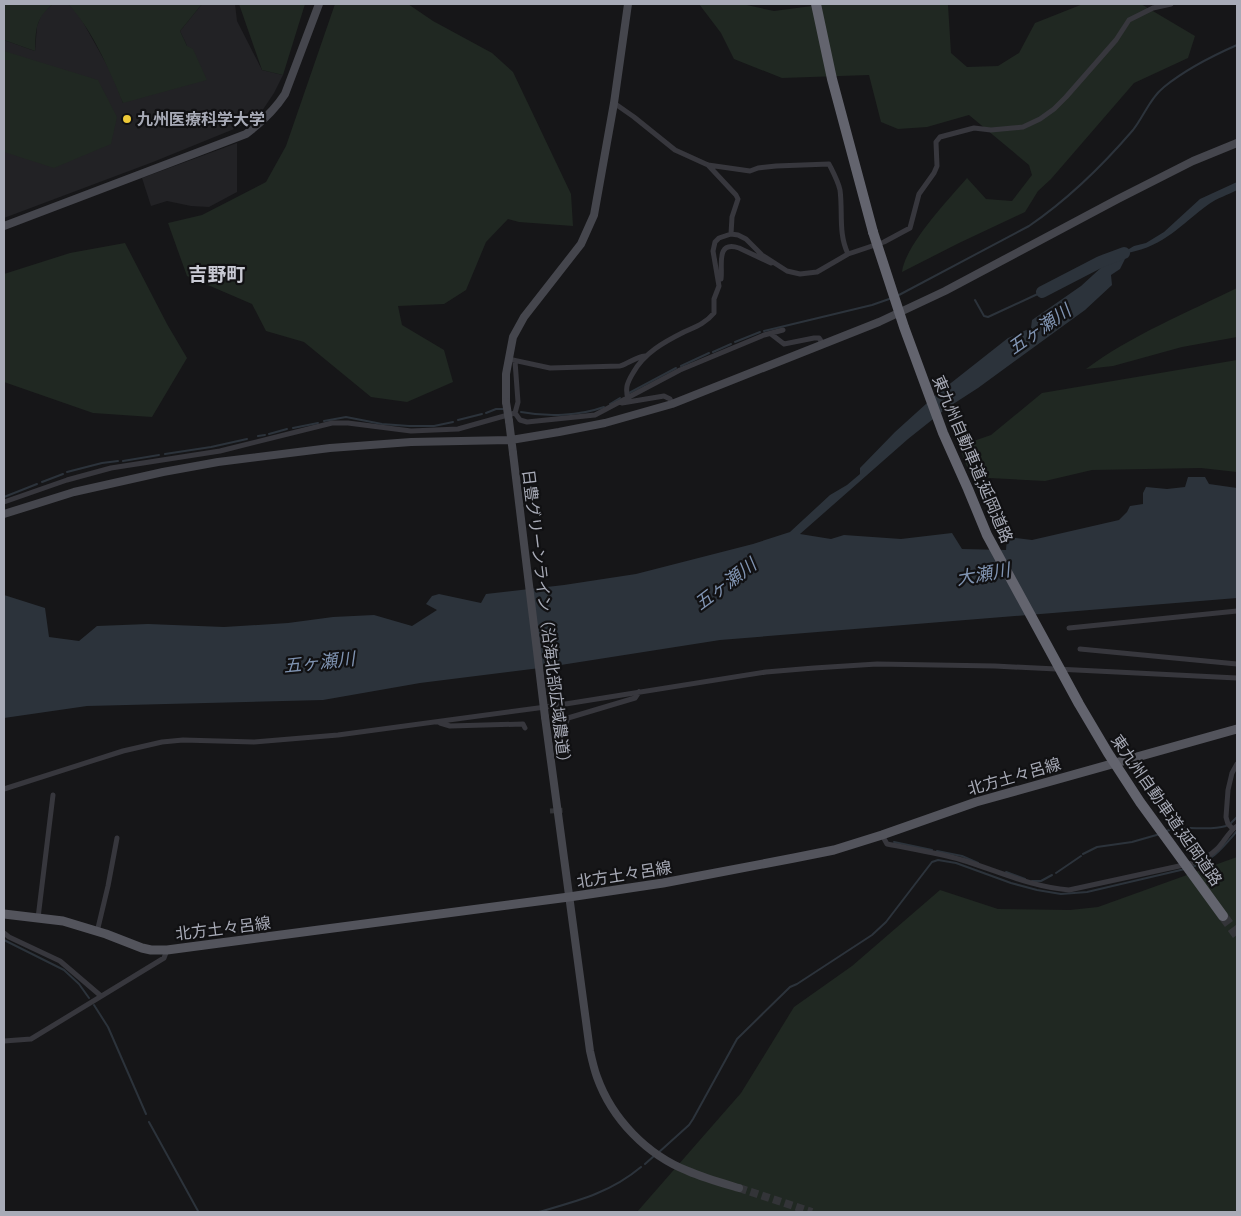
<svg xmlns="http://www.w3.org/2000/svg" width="1241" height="1216" font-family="'PT Sans','Noto Sans JP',sans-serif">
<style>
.built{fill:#222225}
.green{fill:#202822}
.water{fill:#2c333b}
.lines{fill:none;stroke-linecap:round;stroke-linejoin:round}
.stream{stroke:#2c333b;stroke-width:2}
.river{stroke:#2c333b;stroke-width:12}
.street-tunnel{stroke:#333438;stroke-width:5;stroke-dasharray:5 2.5;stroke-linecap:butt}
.secondary-tunnel{stroke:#333438;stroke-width:8;stroke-dasharray:8 4;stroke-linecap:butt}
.highway-tunnel{stroke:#333438;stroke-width:10;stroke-dasharray:10 5;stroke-linecap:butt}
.street{stroke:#37373d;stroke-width:5}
.secondary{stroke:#45464d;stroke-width:8}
.primary{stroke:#53545c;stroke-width:9}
.highway{stroke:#63646e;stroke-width:10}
.secondary-bridge{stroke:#45464d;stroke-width:8}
.highway-bridge{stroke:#63646e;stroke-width:10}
.poi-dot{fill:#eeca38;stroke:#111113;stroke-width:2}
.labels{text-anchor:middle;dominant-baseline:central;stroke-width:4.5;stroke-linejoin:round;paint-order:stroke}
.poi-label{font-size:16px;font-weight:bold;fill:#a8abb7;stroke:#111113;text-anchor:start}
.street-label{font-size:16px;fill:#a8abb7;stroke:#111113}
.water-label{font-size:18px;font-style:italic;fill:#8094b2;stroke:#111113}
.quarter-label{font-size:19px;font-weight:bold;fill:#c9cad4;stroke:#111113}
</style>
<rect width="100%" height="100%" fill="#161618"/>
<path class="built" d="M53 4H68L79 15 112 74 123 103 187 46 180 31 202 4H235L237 21 262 70 283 75 274 93 262 111 239 127 153 162 4 218V40L35 51 37 26 42 13Z
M237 143V192L209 207 191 206 167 201 151 206 142 178Z"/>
<path class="green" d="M4 4H53C35 19 36 29 35 51L4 40Z
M68 4H202L180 31 187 46 193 49 207 80 123 103C110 71 92 29 68 4Z
M239 4H305L283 75 262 70Z
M335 4H408L433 21 492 53 513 72 571 194 573 226 519 222 508 219 486 242 466 290 444 304 398 306 402 325 444 350 453 382 407 402 371 397 304 342 266 331 252 304 187 276 168 223 202 215 266 182 286 146Z
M699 4H742L774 11 827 4H940L948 5 951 53 967 67 998 66 1019 53 1035 23 1083 4H1141L1195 36 1188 58 1134 83 1051 179 1038 191 1025 212 959 243 902 272C905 245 949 199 967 178L986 199 1012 201 1032 175 1029 165 969 115 927 127 898 129 881 122 869 75 782 78 734 59 721 33Z
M4 51 98 80 117 117 111 144 54 168 4 152Z
M125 243 167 324 187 358 152 417 93 413 4 382V274L70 253Z
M1237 288V337L1182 347 1113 366 1086 369C1130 336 1188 312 1237 288Z
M1237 360V472L1201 468 1092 470 1045 481 971 477 959 446 991 435 1042 393Z
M1237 857V1212H637L741 1093 794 1007 852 966 940 890 998 909 1070 910 1098 907Z"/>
<path class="water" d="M1237 182V190C1228 195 1217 198 1209 204 1179 226 1166 245 1128 253L1120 269 1111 275 1112 285 1085 310 978 388 947 408 908 439 800 534 831 539 844 535 901 539 952 533 962 549 1006 550 1007 537 1032 540 1119 520 1127 512 1130 506 1143 504V493L1146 487 1167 489 1185 487 1188 477H1205L1209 484 1237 488V598L720 640 548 667 420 683 323 700 87 706 4 718V595L45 608 49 637 79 641 97 626 148 624 224 627 288 623 333 617 374 615 412 626 437 610 426 604 432 596 439 594 481 603 486 594 564 585 636 574 753 544 790 532 830 495 847 485 860 474V468L895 432 937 394 1008 338 1031 328 1032 320 1081 286 1104 265 1124 252 1134 246 1146 243 1164 232 1200 199Z"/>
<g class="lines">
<path class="stream" d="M899 295 1029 226C1067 200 1103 165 1133 130 1144 116 1150 98 1164 87 1186 69 1212 56 1237 45
M975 300 984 316 988 317 1042 292
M764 331 872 305 892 298
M735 342 760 332
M713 352 731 344
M681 366 709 353
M629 393 676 368
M610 404 620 398
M521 412C547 417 579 416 604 407
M486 413 496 409H503
M458 420 482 414
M324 421 346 417 382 424 409 426H434L453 422
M293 428 318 423
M269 434 287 429
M258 436 265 435
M165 454 211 447 247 439
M123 461 159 455
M67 472 102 463 118 461
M42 482 63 474
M4 497 37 484
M1231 823 1237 817
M1166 831C1186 824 1205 832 1226 826
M894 842 932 850
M937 851 962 856 978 863
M1083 854 1097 847 1132 842 1160 834
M1192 867C1213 861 1223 847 1237 831
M1006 872 1025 879
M1056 873 1081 856
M1032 881H1041L1052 875
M4 940 64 970 79 984 89 998
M94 1005 108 1027 146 1114
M149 1122 198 1211
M658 1153 689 1125 693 1119 737 1039 790 987 797 984 872 935 886 922 932 862 938 860 956 863 1011 883 1037 890 1061 894 1087 892 1185 869
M645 1164 654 1156
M539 1212C577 1201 610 1193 641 1167"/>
<path class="river" d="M1042 292 1100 262 1124 253"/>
<path class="street-tunnel" d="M550 811 565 810"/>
<path class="secondary-tunnel" d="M739 1188 812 1212"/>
<path class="highway-tunnel" d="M1223 916 1237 935"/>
<path class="street" d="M614 103 634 117 675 150 708 165 750 171 758 168 776 166 829 164C833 172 838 181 840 190 843 212 838 233 848 254
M708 165 736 195 738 199 732 217 731 234
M721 279C723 267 715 240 739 248L771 263
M771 334 784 344 814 338H819L823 344
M508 359 550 368 620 366C629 363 636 357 645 356
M628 399C625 388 627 383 633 373 644 353 664 342 684 332 695 327 706 323 714 313V299L719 286 713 251 715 242 719 238 731 234 738 235 746 239 762 255 787 271 800 274 817 272 848 254 884 242 910 228 919 194 934 173 937 166 936 142 940 137 974 128 991 130 1023 127 1040 119 1054 109 1066 97 1116 40 1129 20 1153 8 1171 4
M622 403 664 396 670 399 672 404
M515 413 518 402 515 361
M4 502 67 480 111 468 220 451 332 423H348L411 431 458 429 515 413 520 420 527 422 595 415 680 370 764 335 783 330
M1069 628 1237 611
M1080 649 1237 664
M440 723 450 726 523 724 525 728
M566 723 568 718 635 698 639 692
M4 789 123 751 162 742 183 740 254 742 338 735 553 706 766 672 814 668 877 664 995 666 1237 678
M1233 829 1228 824 1226 817 1228 790 1232 773 1237 764
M882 835 887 844C912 849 938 853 962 860 998 871 1031 887 1069 890L1193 863C1202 860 1211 855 1218 848 1225 841 1229 831 1237 826
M38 918 53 795
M97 932 108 886 117 838
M4 933 9 937 60 961 101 996
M4 1041 31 1039 164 958 167 950"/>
<path class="secondary" d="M4 226 246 134C262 122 274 111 285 94L319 4
M506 402V374L513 337 524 317 581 244 594 215 614 103 628 4
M509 421 513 453
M4 514 74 492 163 472 218 462 330 448 411 442 511 440 559 432 605 423 672 404 879 322 945 291 1118 199 1193 161 1237 143
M545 717 590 1051C592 1060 594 1069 597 1077 612 1119 647 1155 688 1171 704 1178 722 1183 739 1188"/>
<path class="primary" d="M4 914 63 921 106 934 142 948 151 950H167L569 897 663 883 794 858 834 850 882 835 976 802 1237 729"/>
<path class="highway" d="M816 4 832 79 873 232"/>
<path class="secondary-bridge" d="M506 402 509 421
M513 453 545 717"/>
<path class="highway-bridge" d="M873 232 904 327 943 433 968 489 987 535 1079 704 1108 753 1140 802 1223 916"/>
</g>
<circle class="poi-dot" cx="127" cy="119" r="5"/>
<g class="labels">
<g class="poi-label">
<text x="137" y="119">九州医療科学大学</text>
</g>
<g class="street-label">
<text transform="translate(973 459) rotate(67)">東九州自動車道;延岡道路</text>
<text transform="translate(547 620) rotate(83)">日豊グリーンライン（沿海北部広域農道）</text>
<text transform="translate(1014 776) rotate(-16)">北方土々呂線</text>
<text transform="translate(1167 810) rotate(55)">東九州自動車道;延岡道路</text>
<text transform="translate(624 874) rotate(-9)">北方土々呂線</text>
<text transform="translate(223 928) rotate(-7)">北方土々呂線</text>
</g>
<g class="water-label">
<text transform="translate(1039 329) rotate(-35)">五ヶ瀬川</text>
<text transform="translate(983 574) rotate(-10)">大瀬川</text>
<text transform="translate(725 584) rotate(-37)">五ヶ瀬川</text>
<text transform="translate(319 662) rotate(-6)">五ヶ瀬川</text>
</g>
<g class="quarter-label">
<text x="217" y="274">吉野町</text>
</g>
</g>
<rect width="1241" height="1216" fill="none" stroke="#a8abb7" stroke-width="10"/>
</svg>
